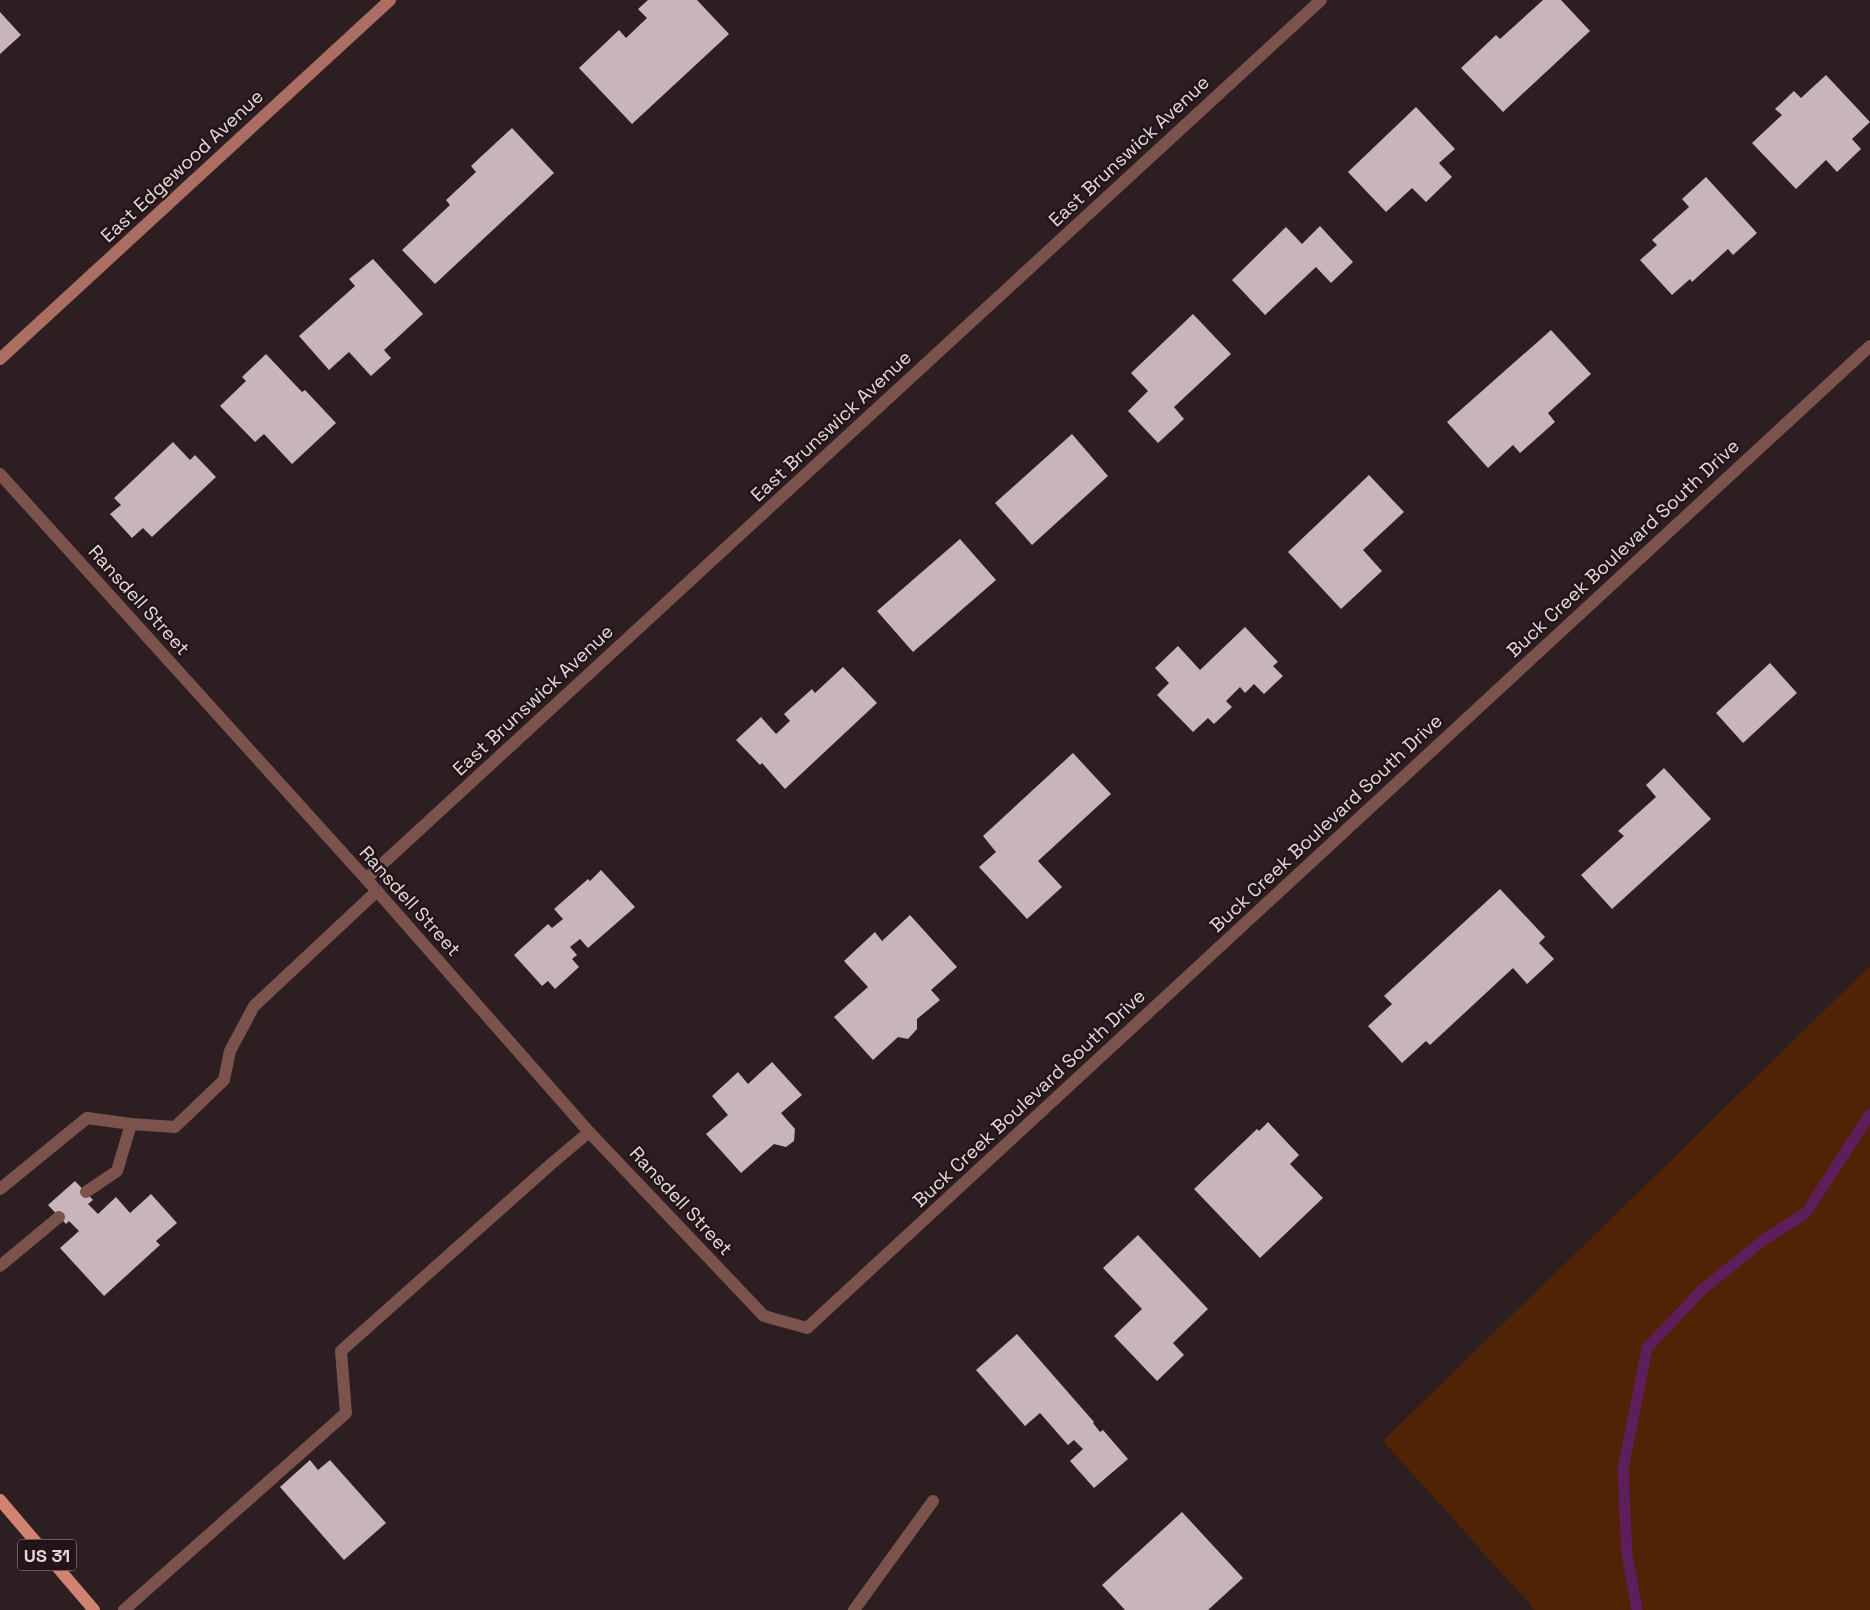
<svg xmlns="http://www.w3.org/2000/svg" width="1870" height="1610" font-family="'Space Grotesk',sans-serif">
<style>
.green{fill:#4f2304}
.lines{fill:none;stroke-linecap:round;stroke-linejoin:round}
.stream{stroke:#5d1e5b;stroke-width:11}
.building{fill:#c7b4bc}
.service{stroke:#7b534c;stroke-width:12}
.minor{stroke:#7b534c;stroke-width:12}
.secondary{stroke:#ac6e62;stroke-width:12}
.primary{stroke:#d28273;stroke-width:12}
.labels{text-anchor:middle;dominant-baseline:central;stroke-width:5;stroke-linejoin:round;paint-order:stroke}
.shield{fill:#231517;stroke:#a99ea0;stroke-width:1}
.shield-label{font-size:18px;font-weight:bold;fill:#e3d9da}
.street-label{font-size:19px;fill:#e3d9da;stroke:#231517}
</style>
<rect width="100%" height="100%" fill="#2d1f21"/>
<path class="green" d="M1870 966V1610H1535L1383 1441Z"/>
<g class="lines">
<path class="stream" d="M1637 1610 1627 1555 1623 1470 1647 1348 1703 1289 1765 1239 1806 1213 1870 1114"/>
</g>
<path class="building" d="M648 0H697L729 34 632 124 579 68 619 30 626 38 647 18 638 9Z
M1543 0H1561L1590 31 1503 112 1461 68 1496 35 1500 39Z
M0 12 21 35 0 54Z
M1826 75 1870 122 1852 139 1861 149 1837 172 1826 160 1796 189 1752 143 1782 115 1775 109 1794 91 1801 98Z
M1416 107 1455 149 1439 163 1452 177 1426 202 1412 188 1386 212 1348 172Z
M512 128 554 173 435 284 402 250 450 205 446 200 476 172 471 166Z
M1706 177 1757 233 1733 255 1728 249 1692 282 1690 279 1672 295 1640 260 1657 245 1652 240 1689 207 1682 199Z
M1320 226 1353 262 1331 283 1316 267 1265 315 1232 280 1286 227 1302 244Z
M373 259 423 314 384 350 391 358 371 376 349 352 329 370 299 336 355 286 349 279Z
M1193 314 1231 354 1174 407 1184 419 1158 443 1128 411 1148 391 1131 373Z
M1551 330 1591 374 1548 413 1555 422 1520 453 1513 445 1488 468 1447 422Z
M266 354 302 392 305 390 336 423 292 464 264 434 255 442 220 406 246 381 242 377Z
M1072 434 1108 476 1032 545 995 503Z
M173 442 190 460 195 455 216 477 152 537 143 528 132 538 110 514 121 505 114 498Z
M1369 475 1404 512 1363 550 1382 571 1341 609 1288 552Z
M960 539 996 580 913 652 877 611Z
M1245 627 1278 662 1273 666 1283 676 1264 694 1254 684 1245 693 1240 687 1226 701 1232 707 1214 724 1208 718 1193 732 1157 695 1169 683 1155 668 1178 646 1200 670Z
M1770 663 1797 693 1743 743 1716 713Z
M843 667 877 703 785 789 762 763 760 765 736 740 761 717 776 734 790 721 784 714 812 689 815 693Z
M1073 753 1111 794 1038 861 1062 887 1027 919 979 867 996 852 983 836Z
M1664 768 1711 819 1612 909 1581 875 1624 836 1618 831 1656 797 1646 785Z
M601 870 635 907 588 948 580 939 570 947 577 955 572 959 579 967 555 989 548 981 542 986 514 955 548 924 552 928 563 919 554 909 588 879 590 881Z
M1500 889 1545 937 1539 943 1554 959 1527 984 1513 968 1430 1045 1426 1041 1402 1063 1368 1026 1392 1004 1384 996Z
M910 915 957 967 931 990 940 1000 917 1019V1029L908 1039 898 1037 873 1060 834 1017 868 987 844 961 875 932 882 941Z
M772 1062 802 1095 781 1113 795 1129 794 1141 786 1147 774 1144 741 1173 706 1134 728 1115 712 1096 738 1072 748 1084Z
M1268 1122 1299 1155 1290 1164 1323 1198 1260 1258 1194 1189 1257 1129 1259 1131Z
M75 1181 93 1200 88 1204 98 1214 116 1197 130 1213 151 1194 177 1223 156 1241 160 1245 104 1296 60 1248 79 1231 69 1221 66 1224 48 1205Z
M1138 1235 1208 1309 1173 1343 1184 1355 1157 1381 1114 1336 1142 1309 1103 1268Z
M1017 1334 1094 1422 1093 1423 1100 1432 1103 1430 1128 1459 1094 1488 1070 1461 1083 1449 1074 1440 1068 1445 1040 1413 1025 1426 976 1370Z
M310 1460 318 1470 330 1460 386 1523 344 1560 280 1487Z
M1182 1512 1243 1578 1208 1610H1125L1102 1585Z"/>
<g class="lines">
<path class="service" d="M0 1189 87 1118 131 1124 175 1127 224 1080 230 1051 254 1006 377 891
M86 1192 117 1171 131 1124
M0 1266 59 1217
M124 1610 346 1413 341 1351 550 1165 589 1132
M854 1610 933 1501"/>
<path class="minor" d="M0 474 377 891 589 1132 764 1316 807 1328 1870 346
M366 879 1321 0"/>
<path class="secondary" d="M0 359 390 0"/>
<path class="primary" d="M0 1500 94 1610"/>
</g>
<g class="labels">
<rect class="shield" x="18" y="1539.5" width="58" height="31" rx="4"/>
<g class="shield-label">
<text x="47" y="1555">US 31</text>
</g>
<g class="street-label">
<text transform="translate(1129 151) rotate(-43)">East Brunswick Avenue</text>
<text transform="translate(182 166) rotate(-43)">East Edgewood Avenue</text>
<text transform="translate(831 426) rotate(-43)">East Brunswick Avenue</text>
<text transform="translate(1623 548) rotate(-43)">Buck Creek Boulevard South Drive</text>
<text transform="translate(139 600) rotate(48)">Ransdell Street</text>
<text transform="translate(533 700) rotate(-43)">East Brunswick Avenue</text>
<text transform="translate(1326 823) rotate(-43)">Buck Creek Boulevard South Drive</text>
<text transform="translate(410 901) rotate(48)">Ransdell Street</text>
<text transform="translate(1029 1098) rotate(-43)">Buck Creek Boulevard South Drive</text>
<text transform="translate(681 1201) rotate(47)">Ransdell Street</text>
</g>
</g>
</svg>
